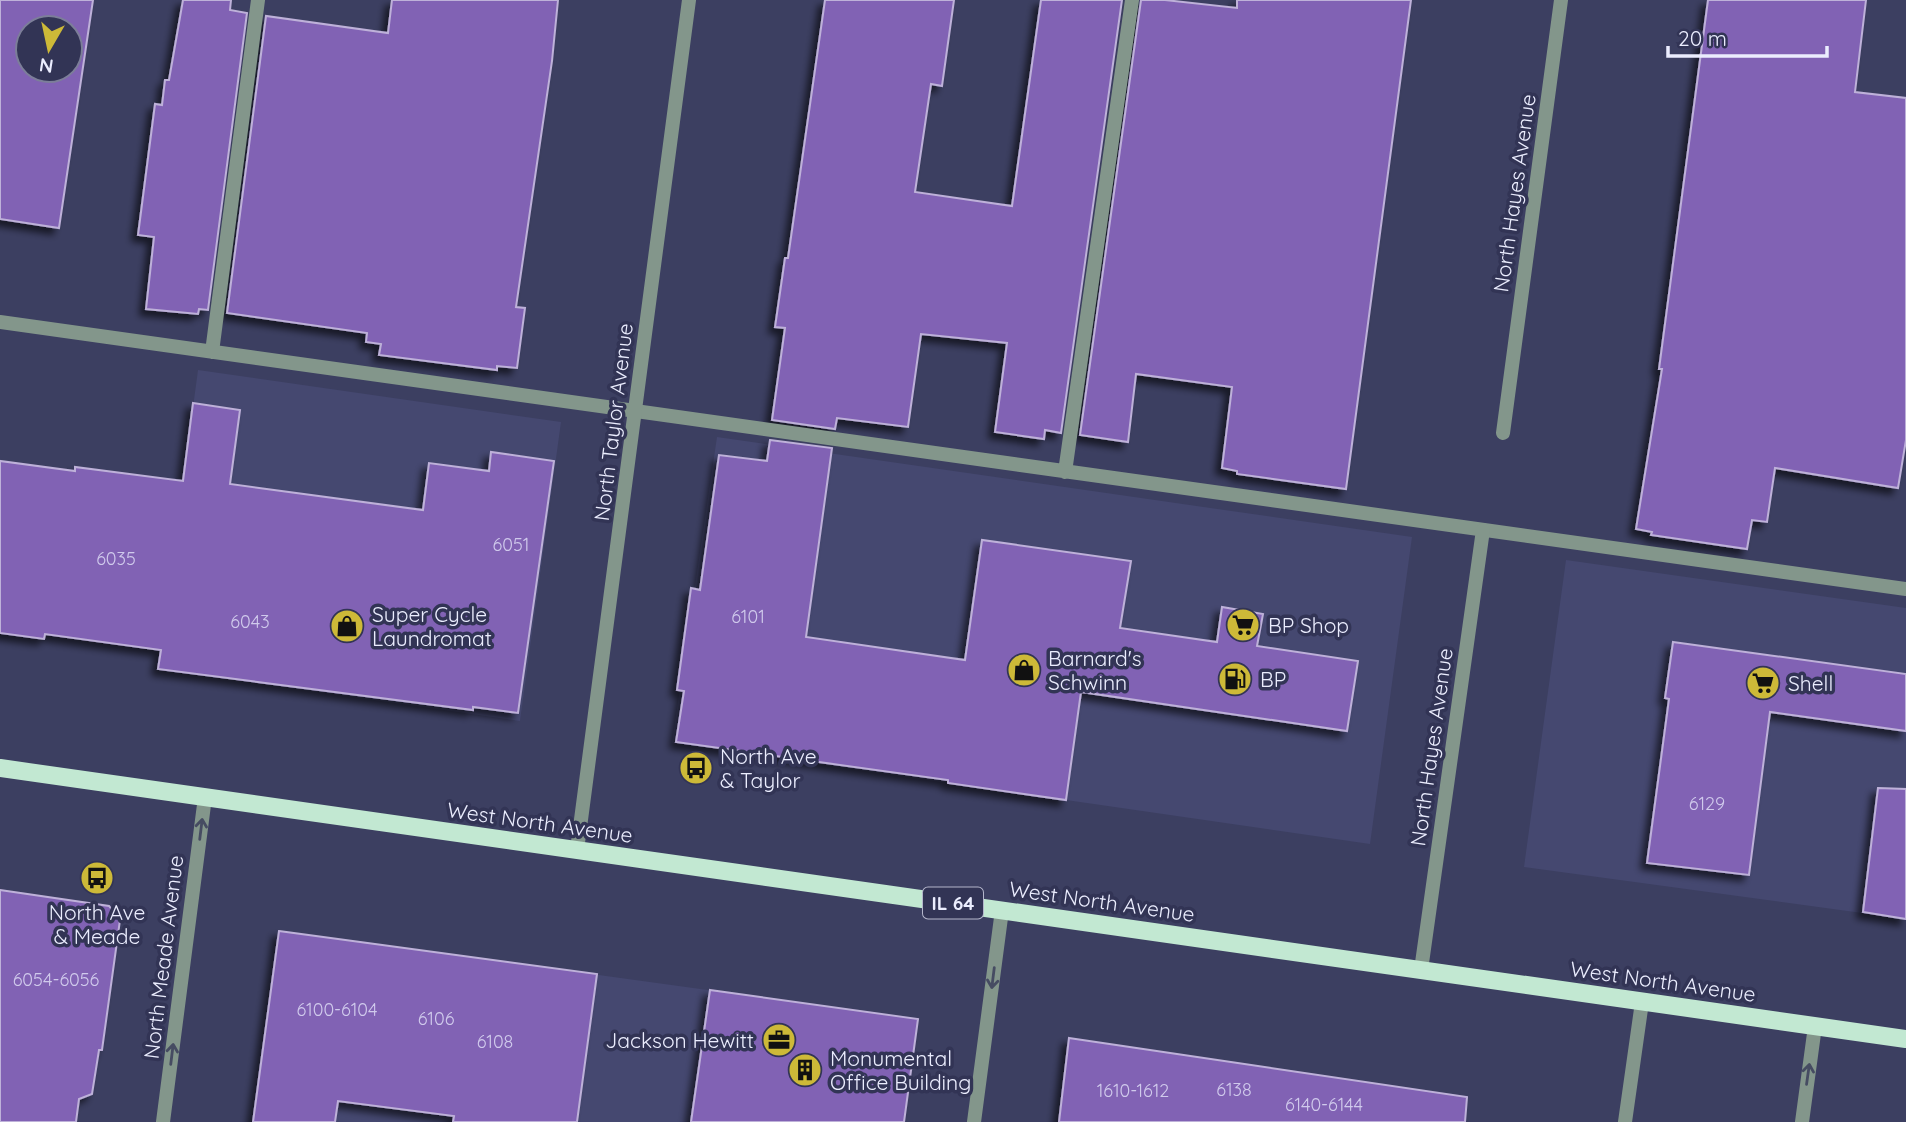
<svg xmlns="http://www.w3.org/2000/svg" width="1906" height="1122" font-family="Quicksand,sans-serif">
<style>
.built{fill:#454870}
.building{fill:#8162b4;stroke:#beb1d9;stroke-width:2;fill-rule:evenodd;filter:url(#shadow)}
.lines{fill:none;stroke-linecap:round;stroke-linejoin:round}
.lane{stroke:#83968b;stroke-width:14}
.street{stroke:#83968b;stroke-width:14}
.primary{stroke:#c2e8d2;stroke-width:18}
.oneway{stroke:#464c62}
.labels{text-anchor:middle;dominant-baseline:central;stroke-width:7;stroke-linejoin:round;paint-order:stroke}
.number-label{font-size:18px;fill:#d0caec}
.shield{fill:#323455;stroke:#b4b6cb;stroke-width:2}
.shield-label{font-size:19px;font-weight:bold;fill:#ebedfe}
.street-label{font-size:21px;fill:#ebedfe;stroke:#323455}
.poi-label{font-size:21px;fill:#ebedfe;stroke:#323455;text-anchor:start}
</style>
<defs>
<filter id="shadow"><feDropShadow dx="-6" dy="6" stdDeviation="3.5" flood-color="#0009"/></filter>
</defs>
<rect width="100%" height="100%" fill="#3c3f61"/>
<path class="built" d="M198 370 561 422 520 721 158 669Z
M717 437 1412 537 1370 844 672 743Z
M1566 560 1906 608V919L1524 867Z
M279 931 918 1019 904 1122H253Z"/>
<path class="building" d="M0 0H93L59 228 0 219ZM28 28H70V70H28Z
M183 0H231L230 10 247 13 208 310 199 309 198 314 146 309 154 237 138 235 155 104 162 105 165 80H169Z
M392 0H558L552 61 516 307 525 308 517 368 497 366V370L379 355 381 344 366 342 367 333 227 313 266 16 388 33Z
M825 0H954L942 86 931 84 915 192 1012 206 1041 0H1122L1061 433 1045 430 1044 439 995 432 1007 343 921 334 908 427 837 418 835 429 772 420 785 328 775 327 785 258H788Z
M1141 0H1165L1237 8V0H1411L1346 489 1237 474V471L1222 468 1232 387 1136 374 1128 442 1080 435Z
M1708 0H1866L1855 92 1906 98V440L1898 488 1775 468 1767 522 1752 520 1747 549 1651 535 1652 532 1636 529 1662 369H1659Z
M193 403 240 410 230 484 423 510 429 463 489 471 491 452 554 461 518 713 473 707V710L158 669 161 650 45 634 44 639 0 633V461L75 471V467L183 481Z
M770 440 832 448 806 637 965 660 982 540 1131 561 1120 628 1217 642 1222 607 1263 614 1257 646 1358 661 1347 731 1081 692 1066 800 948 783V780L676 742 684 691 677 690 691 588 700 590 719 455 767 461Z
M1673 642 1906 674V731L1770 712 1749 875 1647 863 1669 699 1665 698Z
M1878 788 1906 789V919L1863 912Z
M0 890 109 906 120 920 102 1050H99L92 1094 79 1099 76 1122H0Z
M279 931 597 974 577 1122H453L454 1116 338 1101 335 1122H253Z
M710 990 918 1019 904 1122H691Z
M1069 1038 1467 1097 1465 1122H1059Z"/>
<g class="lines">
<path class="lane" d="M0 322 1906 589
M212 352 258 0
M1065 472 1132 0
M1625 1122 1642 1002"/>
<path class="street" d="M1503 433 1561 0
M577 850 689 0
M1421 970 1483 530
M163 1122 205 797
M974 1122 1002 910
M1802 1122 1815 1026"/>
<path class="primary" d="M0 768 1906 1039"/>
</g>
<defs><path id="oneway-shaft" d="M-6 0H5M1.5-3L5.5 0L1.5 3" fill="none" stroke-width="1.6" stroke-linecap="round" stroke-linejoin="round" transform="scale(1.75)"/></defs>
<g class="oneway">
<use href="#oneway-shaft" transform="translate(201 829) rotate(-83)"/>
<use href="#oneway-shaft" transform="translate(993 978) rotate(97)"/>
<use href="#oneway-shaft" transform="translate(172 1054) rotate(-83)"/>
<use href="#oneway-shaft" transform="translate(1808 1074) rotate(-82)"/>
</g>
<defs>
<symbol id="supermarket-disc" viewBox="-11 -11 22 22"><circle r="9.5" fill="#cdb938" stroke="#323455"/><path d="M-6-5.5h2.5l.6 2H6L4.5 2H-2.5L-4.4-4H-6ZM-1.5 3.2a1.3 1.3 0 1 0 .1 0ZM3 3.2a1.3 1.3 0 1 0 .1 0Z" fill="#111"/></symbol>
<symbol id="shop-disc" viewBox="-11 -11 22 22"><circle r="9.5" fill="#cdb938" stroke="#323455"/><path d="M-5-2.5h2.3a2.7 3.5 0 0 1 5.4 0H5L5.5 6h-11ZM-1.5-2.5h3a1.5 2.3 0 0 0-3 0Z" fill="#111"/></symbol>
<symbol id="fuel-disc" viewBox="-11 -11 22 22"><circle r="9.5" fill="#cdb938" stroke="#323455"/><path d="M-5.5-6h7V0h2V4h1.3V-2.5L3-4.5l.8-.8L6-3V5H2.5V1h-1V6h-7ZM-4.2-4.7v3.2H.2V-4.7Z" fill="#111"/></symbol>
<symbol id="bus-disc" viewBox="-11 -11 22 22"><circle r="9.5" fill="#cdb938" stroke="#323455"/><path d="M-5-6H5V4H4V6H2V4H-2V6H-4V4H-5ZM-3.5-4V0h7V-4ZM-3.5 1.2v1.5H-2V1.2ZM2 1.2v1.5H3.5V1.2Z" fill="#111"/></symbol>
<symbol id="office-disc" viewBox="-11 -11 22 22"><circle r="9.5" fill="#cdb938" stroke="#323455"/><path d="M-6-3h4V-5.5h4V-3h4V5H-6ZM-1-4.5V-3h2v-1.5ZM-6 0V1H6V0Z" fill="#111"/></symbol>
<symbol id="building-disc" viewBox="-11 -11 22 22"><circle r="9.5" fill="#cdb938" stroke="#323455"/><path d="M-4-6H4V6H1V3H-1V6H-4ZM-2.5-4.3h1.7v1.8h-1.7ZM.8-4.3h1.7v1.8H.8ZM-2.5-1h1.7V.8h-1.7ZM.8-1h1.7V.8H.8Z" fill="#111"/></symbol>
</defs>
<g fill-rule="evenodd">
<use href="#supermarket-disc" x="1224" y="606" width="38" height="38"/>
<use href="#shop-disc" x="328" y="607" width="38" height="38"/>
<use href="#shop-disc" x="1005" y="651" width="38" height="38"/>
<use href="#fuel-disc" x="1216" y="660" width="38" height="38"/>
<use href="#supermarket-disc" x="1744" y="664" width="38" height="38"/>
<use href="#bus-disc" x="677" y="749" width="38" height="38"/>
<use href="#bus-disc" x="78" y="859" width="38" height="38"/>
<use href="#office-disc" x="760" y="1021" width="38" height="38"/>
<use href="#building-disc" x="786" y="1051" width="38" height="38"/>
</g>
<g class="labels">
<g class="number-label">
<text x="511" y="544">6051</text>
<text x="116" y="558">6035</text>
<text x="748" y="616">6101</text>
<text x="250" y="621">6043</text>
<text x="1707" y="803">6129</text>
<text x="56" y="979">6054-6056</text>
<text x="337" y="1009">6100-6104</text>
<text x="436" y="1018">6106</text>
<text x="495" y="1041">6108</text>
<text x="1234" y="1089">6138</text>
<text x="1133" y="1090">1610-1612</text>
<text x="1324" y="1104">6140-6144</text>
</g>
<rect class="shield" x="923" y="887.5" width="60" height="31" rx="5"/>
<g class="shield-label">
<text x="953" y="903">IL 64</text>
</g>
<g class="street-label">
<text transform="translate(1514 193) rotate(-82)">North Hayes Avenue</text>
<text transform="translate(613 422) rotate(-83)">North Taylor Avenue</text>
<text transform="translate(1431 747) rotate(-82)">North Hayes Avenue</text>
<text transform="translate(540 822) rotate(8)">West North Avenue</text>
<text transform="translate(1102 901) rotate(8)">West North Avenue</text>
<text transform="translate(163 957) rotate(-83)">North Meade Avenue</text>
<text transform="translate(1663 981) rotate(8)">West North Avenue</text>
</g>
<g class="poi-label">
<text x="372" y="614">Super Cycle<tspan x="372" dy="24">Laundromat</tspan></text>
<text x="1268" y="625">BP Shop</text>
<text x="1048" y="658">Barnard's<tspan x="1048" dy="24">Schwinn</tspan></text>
<text x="1260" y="679">BP</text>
<text x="1788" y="683">Shell</text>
<text x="720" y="756">North Ave<tspan x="720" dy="24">&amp; Taylor</tspan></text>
<text x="97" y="912" text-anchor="middle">North Ave<tspan x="97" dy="24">&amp; Meade</tspan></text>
<text x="754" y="1040" text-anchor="end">Jackson Hewitt</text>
<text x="830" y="1058">Monumental<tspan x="830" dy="24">Office Building</tspan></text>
</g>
</g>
<g transform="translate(49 49) rotate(189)"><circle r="33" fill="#323455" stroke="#7c7e99" stroke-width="2"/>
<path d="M0-5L12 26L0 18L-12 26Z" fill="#cdb938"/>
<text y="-10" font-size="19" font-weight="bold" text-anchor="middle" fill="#ebedfe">N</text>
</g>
<path d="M1668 46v10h159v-10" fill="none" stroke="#ebedfe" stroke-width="3.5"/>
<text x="1678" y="46" font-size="21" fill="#ebedfe" stroke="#323455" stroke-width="5" paint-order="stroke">20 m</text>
</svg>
